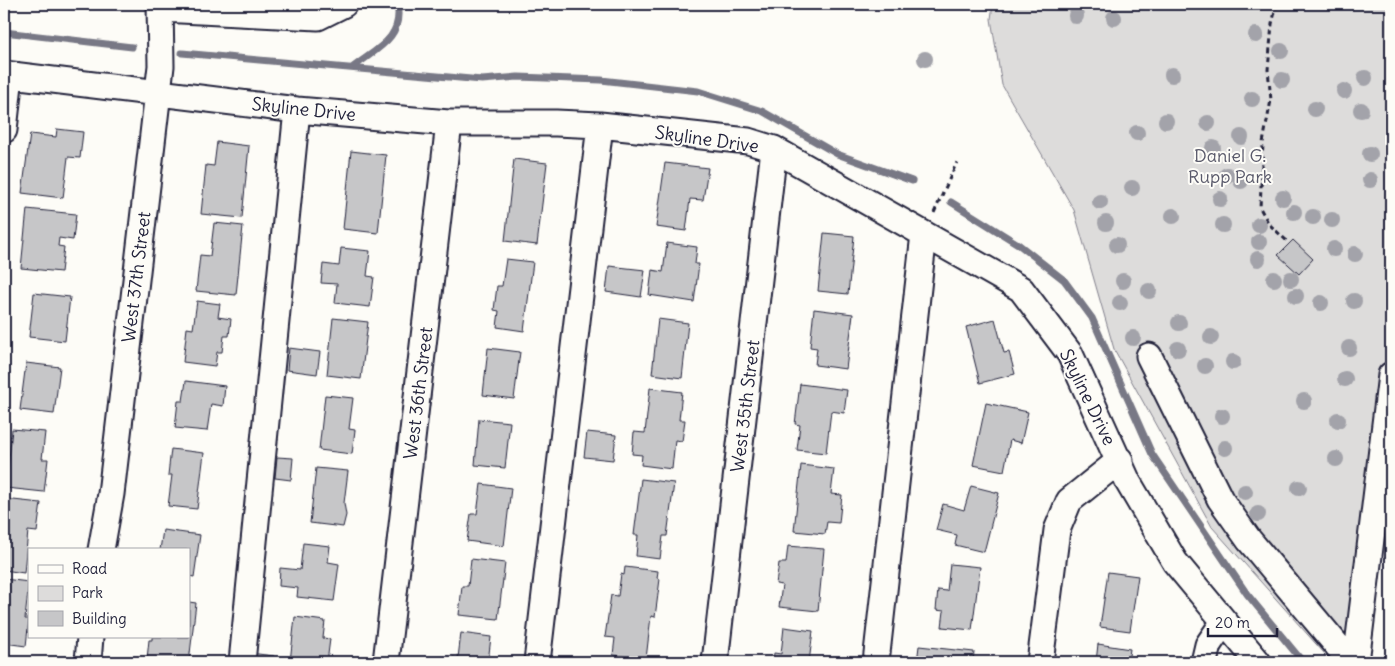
<svg xmlns="http://www.w3.org/2000/svg" width="1395" height="666" font-family="Delius,sans-serif">
<style>
.green{fill:#dddcdb;stroke:#807f8b}
.lines{fill:none;stroke-linecap:round;stroke-linejoin:round}
.stream{stroke:#787885;stroke-width:7}
.building{fill:#c6c6c8;stroke:#22223b}
.minor-casing{stroke:#22223b;stroke-width:29}
.path{stroke:#22223b;stroke-width:3;stroke-dasharray:5 4;stroke-linecap:butt}
.minor{stroke:#fdfcf7;stroke-width:25}
.tree{fill:#a3a3aa}
.labels{text-anchor:middle;dominant-baseline:central;stroke-width:4;stroke-linejoin:round;paint-order:stroke}
.street-label{font-size:18px;fill:#22223b;stroke:#fdfcf7}
.park-label{font-size:18px;fill:#5a5a6b;stroke:#fdfcf7}
</style>
<rect width="100%" height="100%" fill="#fdfcf7"/>
<filter id="ink" filterUnits="userSpaceOnUse"><feTurbulence type="fractalNoise" baseFrequency=".02" numOctaves="2"/><feDisplacementMap in="SourceGraphic" scale="10" xChannelSelector="R" yChannelSelector="G"/><feConvolveMatrix kernelMatrix="1 2 1 2 8 2 1 2 1" color-interpolation-filters="sRGB"/></filter>
<g filter="url(#ink)">
<path class="green" d="M993 4H1391V394L1359 662H1332L1212 527 1114 349 1074 210 1002 85 991 19Z"/>
<g class="lines">
<path class="stream" d="M4 32 132 47
M182 53 482 80 518 77 601 80 698 91 762 111 837 154 912 181
M352 68C376 49 404 38 397 4
M951 202 1018 244 1064 280 1092 318 1152 454 1247 594 1303 662"/>
</g>
<path class="building" d="M57 129 83 132 80 158 68 157 63 198 22 193 30 134 56 137Z
M217 142 249 146 242 218 201 214 206 165 214 166Z
M351 151 386 155 378 233 343 229Z
M514 159 547 163 537 245 505 241Z
M665 163 708 168 703 200 690 199 686 231 656 227Z
M27 209 76 214 73 240 59 238 58 246 64 247 61 272 21 268Z
M214 223 243 226 236 295 196 291 200 255 210 256Z
M824 233 854 236 848 294 818 291Z
M1293 240 1313 259 1299 274 1278 255Z
M667 243 697 247 695 264H699L694 302 649 295 652 270 663 272Z
M341 248 370 251 367 276 374 277 370 307 335 303 337 284 321 283 323 264 339 266Z
M506 259 533 262 524 331 497 327 499 311 494 310 497 286H502Z
M609 266 645 270 641 297 606 292Z
M34 293 70 297 65 341 29 337Z
M197 301 220 304 218 317 231 319 229 336H224L222 352H217L215 366 183 362 187 328 193 329Z
M814 309 853 314 846 369 815 365 817 348 810 347Z
M333 318 368 322 361 379 327 375Z
M658 319 688 323 682 378 652 374Z
M995 319 1004 353 1009 352 1015 374 980 383 966 327Z
M289 348 320 352 317 374 287 370Z
M488 348 520 352 514 399 483 395Z
M26 363 60 367 54 414 20 410Z
M186 381 225 386 223 406 211 404 207 431 175 428 178 401H183Z
M800 384 847 390 844 413 831 411 826 453 797 450 800 425 795 424Z
M650 388 682 392 679 420H685L682 441 675 440 672 469 641 465 642 455 632 454 634 432 645 433Z
M325 395 353 398 349 429 355 430 352 454 319 450Z
M986 403 1028 412 1021 443 1010 440 1004 471 973 465Z
M479 419 510 422 505 468 475 465Z
M12 429 45 432 42 459H48L44 492 6 488Z
M587 432 616 435 613 460 584 457Z
M171 449 204 453 197 509 168 506 172 475H168Z
M277 457 293 458 291 480 275 478Z
M801 465 834 469 831 494 842 495 839 523 827 522 825 534 794 531Z
M316 468 348 471 344 503 346 515 343 527 310 523Z
M641 479 674 483 667 536H663L660 559 636 556 638 535H634Z
M481 484 511 488 504 546 467 541 471 514H477Z
M971 486 999 493 984 552 955 545 957 535 936 530 943 504 964 510Z
M4 499 41 503 37 532 28 531 24 573 4 570Z
M163 530 200 535 194 577 189 576V550H160Z
M303 543 330 546 328 562 339 564 334 601 297 597 298 588 279 586 280 568 300 570Z
M788 546 824 549 818 611 779 607 782 585 776 584 779 563H786Z
M471 559 505 563 498 619 459 615 462 586H468Z
M950 564 980 567 972 630 942 627 944 611 936 610 938 590 947 591Z
M625 567 658 571 657 578 660 579 655 617 651 616 646 659 613 655 615 638 605 637 611 595 618 596 621 574 624 575Z
M1108 572 1138 576 1130 631 1100 627Z
M4 579 29 582 25 619H29L26 646 4 643Z
M189 602 196 603 189 662 147 659 149 640H152V637H189Z
M295 617 325 621 323 638 330 639 327 662H290Z
M784 627 813 631 809 662H773L774 653 781 654Z
M461 633 491 637 488 662H452L453 657 458 658Z
M1098 644 1130 649 1128 662H1096Z
M919 646 974 652 973 662H917Z
M250 653 274 656 273 662H249Z
M4 657 22 659V662H4Z"/>
<g class="lines">
<defs>
<path id="minor" d="M162 9 318 17 344 4
M4 74 297 110 449 123H556L600 125 748 141 774 149 1021 289 1070 354 1128 482 1175 562 1258 662
M4 130 10 75
M1149 356 1220 499 1249 540 1351 662
M101 550 111 494 161 66 160 4
M88 662 90 637
M242 662 297 110
M386 662 449 123
M537 662 600 125
M715 662 774 149
M876 662 924 234
M1040 662 1057 530 1069 501 1120 460
M1204 662 1208 645 1223 623
M1356 662 1391 375"/>
</defs>
<use href="#minor" class="minor-casing"/>
<path class="path" d="M1277 4 1272 24 1268 70 1271 100 1263 143 1260 208 1269 224 1289 243
M934 213 957 162"/>
<use href="#minor" class="minor"/>
</g>
<g class="tree">
<circle cx="1076" cy="16" r="8"/>
<circle cx="1114" cy="18" r="8"/>
<circle cx="1256" cy="35" r="8"/>
<circle cx="1281" cy="51" r="8"/>
<circle cx="925" cy="59" r="8"/>
<circle cx="1172" cy="75" r="8"/>
<circle cx="1365" cy="78" r="8"/>
<circle cx="1282" cy="80" r="8"/>
<circle cx="1344" cy="91" r="8"/>
<circle cx="1252" cy="99" r="8"/>
<circle cx="1315" cy="109" r="8"/>
<circle cx="1361" cy="110" r="8"/>
<circle cx="1166" cy="121" r="8"/>
<circle cx="1208" cy="123" r="8"/>
<circle cx="1137" cy="133" r="8"/>
<circle cx="1241" cy="137" r="8"/>
<circle cx="1213" cy="148" r="8"/>
<circle cx="1370" cy="154" r="8"/>
<circle cx="1227" cy="175" r="8"/>
<circle cx="1370" cy="180" r="8"/>
<circle cx="1241" cy="181" r="8"/>
<circle cx="1132" cy="188" r="8"/>
<circle cx="1283" cy="198" r="8"/>
<circle cx="1220" cy="199" r="8"/>
<circle cx="1100" cy="202" r="8"/>
<circle cx="1294" cy="212" r="8"/>
<circle cx="1173" cy="216" r="8"/>
<circle cx="1313" cy="217" r="8"/>
<circle cx="1332" cy="220" r="8"/>
<circle cx="1106" cy="223" r="8"/>
<circle cx="1223" cy="225" r="8"/>
<circle cx="1259" cy="225" r="8"/>
<circle cx="1259" cy="242" r="8"/>
<circle cx="1117" cy="245" r="8"/>
<circle cx="1334" cy="249" r="8"/>
<circle cx="1355" cy="254" r="8"/>
<circle cx="1258" cy="259" r="8"/>
<circle cx="1274" cy="279" r="8"/>
<circle cx="1291" cy="279" r="8"/>
<circle cx="1123" cy="281" r="8"/>
<circle cx="1149" cy="291" r="8"/>
<circle cx="1296" cy="296" r="8"/>
<circle cx="1354" cy="301" r="8"/>
<circle cx="1120" cy="303" r="8"/>
<circle cx="1321" cy="303" r="8"/>
<circle cx="1179" cy="323" r="8"/>
<circle cx="1211" cy="337" r="8"/>
<circle cx="1133" cy="338" r="8"/>
<circle cx="1349" cy="348" r="8"/>
<circle cx="1178" cy="349" r="8"/>
<circle cx="1233" cy="362" r="8"/>
<circle cx="1205" cy="366" r="8"/>
<circle cx="1345" cy="379" r="8"/>
<circle cx="1304" cy="401" r="8"/>
<circle cx="1222" cy="416" r="8"/>
<circle cx="1338" cy="420" r="8"/>
<circle cx="1225" cy="448" r="8"/>
<circle cx="1336" cy="459" r="8"/>
<circle cx="1299" cy="488" r="8"/>
<circle cx="1245" cy="492" r="8"/>
<circle cx="1258" cy="514" r="8"/>
</g>
</g>
<g class="labels">
<g class="street-label">
<text transform="translate(304 109) rotate(6)">Skyline Drive</text>
<text transform="translate(707 139) rotate(8)">Skyline Drive</text>
<text transform="translate(136 277) rotate(-83)">West 37th Street</text>
<text transform="translate(418 393) rotate(-83)">West 36th Street</text>
<text transform="translate(1088 397) rotate(64)">Skyline Drive</text>
<text transform="translate(745 406) rotate(-83)">West 35th Street</text>
</g>
<g class="park-label">
<text x="1230" y="155">Daniel G.<tspan x="1230" dy="21">Rupp Park</tspan></text>
</g>
</g>
<rect width="1395" height="666" fill="none" stroke="#fdfcf7" stroke-width="20"/>
<rect x="10" y="10" width="1375" height="646" fill="none" stroke="#22223b" stroke-width="2" filter="url(#ink)"/>
<rect x="28" y="548" width="162" height="90" fill="#fdfcf7" stroke="#a5a5ac"/>
<rect x="38" y="565" width="25" height="8" fill="#fdfcf7" stroke="#a5a5ac"/>
<text x="72" y="574" font-size="15" fill="#22223b">Road</text>
<rect x="38" y="586" width="25" height="15" fill="#dddcdb" stroke="#a5a5ac"/>
<text x="72" y="598" font-size="15" fill="#22223b">Park</text>
<rect x="38" y="611" width="25" height="15" fill="#c6c6c8" stroke="#a5a5ac"/>
<text x="72" y="624" font-size="15" fill="#22223b">Building</text>
<path d="M1208 628v8h69v-8" fill="none" stroke="#22223b" stroke-width="2.5"/>
<text x="1215" y="628" font-size="15" fill="#22223b" stroke="#fdfcf7" stroke-width="4" paint-order="stroke">20 m</text>
</svg>
